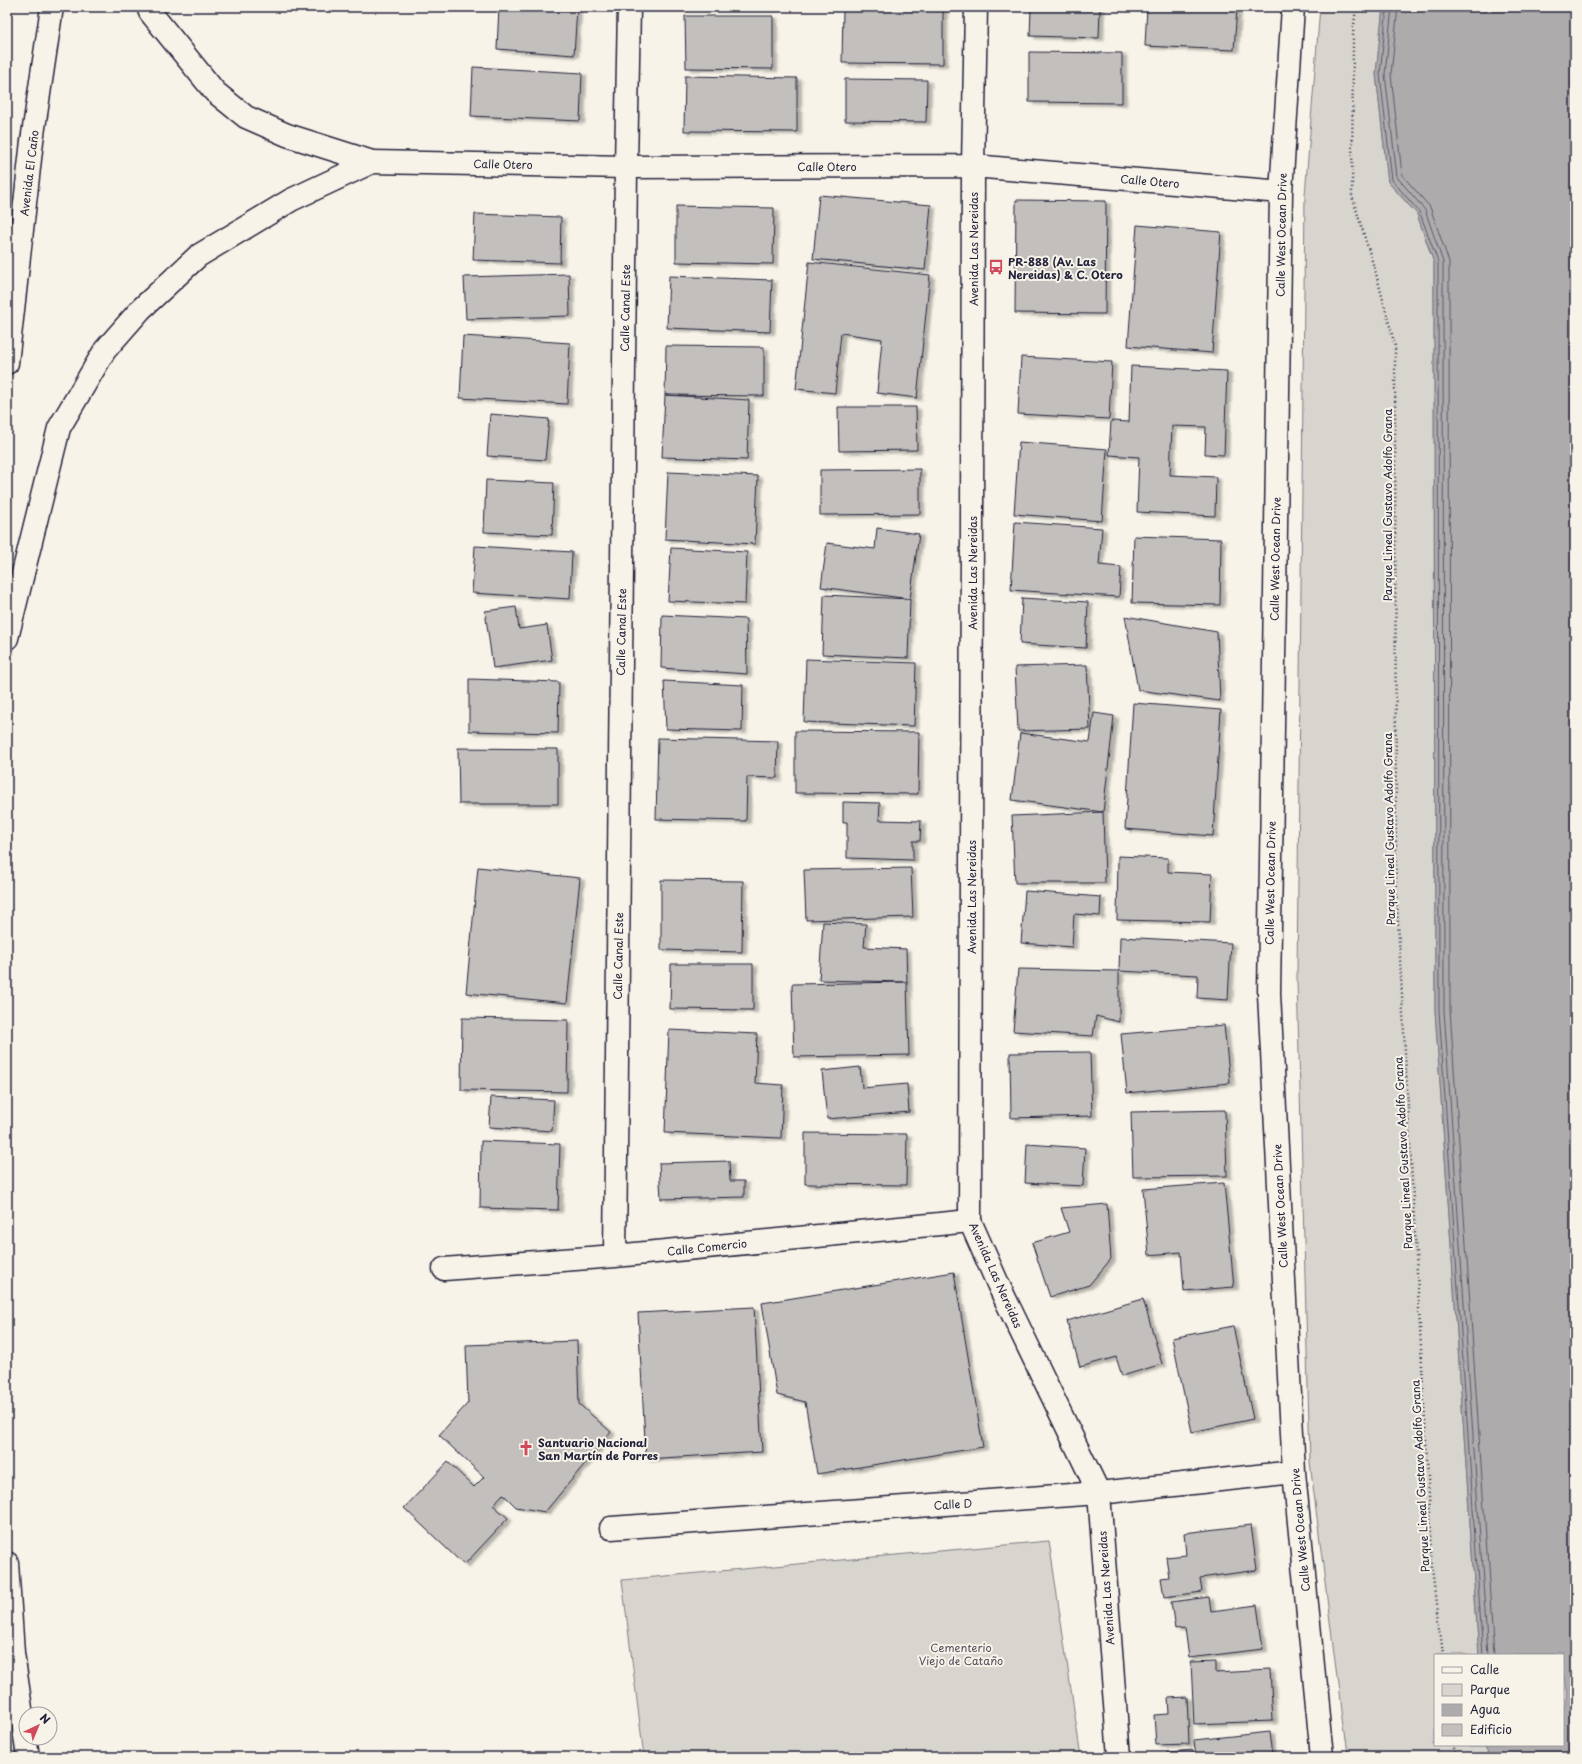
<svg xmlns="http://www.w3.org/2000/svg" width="1582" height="1764" font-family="'Playpen Sans',sans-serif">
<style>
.green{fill:#d8d5cf;stroke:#7d7c85}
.water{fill:#aeabad;stroke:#76747f}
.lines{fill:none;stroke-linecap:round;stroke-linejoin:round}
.shore{stroke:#5a5969;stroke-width:1}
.building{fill:#c2bfbd;stroke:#22223b;filter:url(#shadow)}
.minor-casing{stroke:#22223b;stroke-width:25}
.tertiary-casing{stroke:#22223b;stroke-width:25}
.motorway-casing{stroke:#22223b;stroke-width:25}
.path{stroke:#22223b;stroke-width:2.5;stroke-dasharray:1 3;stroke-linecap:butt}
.minor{stroke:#f7f3e8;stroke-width:22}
.tertiary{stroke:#f7f3e8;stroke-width:22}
.motorway{stroke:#f7f3e8;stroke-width:22}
.labels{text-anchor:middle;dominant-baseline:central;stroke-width:4;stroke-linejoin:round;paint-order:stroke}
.street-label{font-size:11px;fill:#22223b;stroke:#f7f3e8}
.poi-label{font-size:11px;font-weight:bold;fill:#22223b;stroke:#f7f3e8;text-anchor:start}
.park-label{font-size:11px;fill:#504f60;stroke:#f7f3e8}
</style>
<defs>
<filter id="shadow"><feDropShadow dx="4.5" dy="2.5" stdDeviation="1" flood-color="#0004"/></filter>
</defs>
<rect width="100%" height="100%" fill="#f7f3e8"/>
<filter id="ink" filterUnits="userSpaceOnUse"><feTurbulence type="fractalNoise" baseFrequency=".025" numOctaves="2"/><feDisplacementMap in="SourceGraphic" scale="8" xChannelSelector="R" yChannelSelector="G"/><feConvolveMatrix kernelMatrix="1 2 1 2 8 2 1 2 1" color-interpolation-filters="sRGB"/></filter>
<g filter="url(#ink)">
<path class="green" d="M1320 7H1383L1376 74 1388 182 1417 214 1434 263 1435 1010 1479 1655H1435V1745H1485L1492 1757H1347L1310 1462 1297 979 1305 195Z
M1049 1541 1081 1757H644L622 1580Z"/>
<path class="water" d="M1383 7H1575V1757H1492L1485 1745H1563V1655H1479L1435 1010 1434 263 1417 214 1388 182 1376 74Z"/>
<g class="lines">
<path class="shore" d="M1387 7 1380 74 1392 180 1420 213 1438 262 1439 1010 1483 1655
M1392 7 1385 74 1397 177 1425 210 1443 262 1444 1010 1488 1655
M1398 7 1391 74 1402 175 1430 207 1449 262 1450 1010 1494 1655"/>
</g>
<path class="building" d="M499 7 577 8 574 55 497 49Z
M843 7H943V64L842 63Z
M1031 7H1100L1099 38 1030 36Z
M1147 7H1237L1234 50 1145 46Z
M685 16H773V69L686 68Z
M1029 52 1122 53V103L1029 102Z
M473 67 582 73 580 121 471 116Z
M685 76 797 78V132L684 131Z
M845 79 927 80 926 122 845 121Z
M819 195 931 205 925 270 813 259Z
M1016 200 1106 201 1105 314 1015 313Z
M676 206 774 208 773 264 676 262Z
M475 214 561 217 560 263 473 260Z
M1137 225 1221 232 1212 353 1128 346Z
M809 262 930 275 917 398 877 393 882 339 841 333 835 393 796 389Z
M569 274 570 316 466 319 464 277Z
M669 276 772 280 770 332 667 328Z
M463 336 570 343 567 404 460 398Z
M666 346 764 347V396L665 395Z
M1021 357 1112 362 1109 419 1018 414Z
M1131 366 1227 371 1224 455 1205 454 1206 427 1172 426 1170 475 1216 477 1215 516 1137 512 1139 457 1109 455 1111 421 1129 422Z
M665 395 749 400 747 460 662 457Z
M838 407H916L917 450 839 451Z
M490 414 549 419 545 460 487 456Z
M1019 442 1107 449 1102 521 1014 514Z
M920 469V514L820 515V470Z
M668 472 758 476 755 544 665 539Z
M486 480 554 483 552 535 484 532Z
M1015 522 1102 528 1099 565 1121 567 1119 597 1011 590Z
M877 528 919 534 910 599 821 587 827 543 875 549Z
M1134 536 1221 539 1220 605 1132 603Z
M475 546 572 552 570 599 472 593Z
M671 548 747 552 745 604 668 601Z
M824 595 910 599 908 658 822 654Z
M1022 598 1088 602 1086 648 1020 644Z
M516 607 519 629 547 625 552 660 493 668 485 611Z
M662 615 746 619 747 674 661 668Z
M1125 616 1217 632 1220 701 1138 690Z
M806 659 916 663 914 726 804 722Z
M1087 665 1090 729 1018 731 1015 667Z
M469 679 559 682 558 733 469 731Z
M664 681 743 685 742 731 666 729Z
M1133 703 1221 710 1213 836 1125 829Z
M1094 713 1114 716 1103 812 1012 800 1020 733 1090 742Z
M795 731 919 732 918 794 795 793Z
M658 738 778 741 777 778 747 777 746 821 656 819Z
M458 748 558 749V804H459Z
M843 802 880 803 879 820 921 821 920 841H913V860L847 858V822L843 823Z
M1103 812 1105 883H1015L1012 816Z
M1118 856 1168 858V872L1212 874 1210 922 1117 920Z
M478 867 580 878 567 1003 466 993Z
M911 868 913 917 806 920 804 870Z
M661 880 743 881 742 952 661 950Z
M1025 891 1101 897 1100 916 1074 914 1072 947 1021 943Z
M823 922 866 924 864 947 906 949 907 982 819 980Z
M1120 937 1231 943 1228 1000 1197 998 1198 975 1119 971Z
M671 964H753V1010L670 1009Z
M1018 969 1119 971V1022L1096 1016 1093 1036 1013 1031Z
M907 982 909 1055 794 1057 792 984Z
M462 1018 568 1020 567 1092 461 1090Z
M1224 1025 1230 1083 1127 1093 1121 1034Z
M669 1030 757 1034 755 1083 783 1085 781 1138 665 1133Z
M1090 1052 1092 1116 1011 1118 1010 1053Z
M860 1067 862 1088 907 1084 909 1112 827 1119 822 1071Z
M491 1097 554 1100 552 1131 489 1127Z
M1225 1110 1227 1176 1133 1177 1131 1112Z
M805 1133 907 1134 906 1185 805 1184Z
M481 1141 560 1144 558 1210 480 1208Z
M1027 1144 1085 1148 1083 1186 1025 1183Z
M729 1161 730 1181H744V1197L661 1199 659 1163Z
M1224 1183 1234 1287 1184 1291 1181 1252 1149 1255 1143 1189Z
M1107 1204 1111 1259 1089 1285 1050 1297 1032 1243 1069 1232 1061 1208Z
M954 1272 983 1447 817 1474 805 1402 777 1395 762 1303Z
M1143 1299 1162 1364 1122 1376 1116 1357 1080 1367 1067 1321Z
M754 1307 762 1452 646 1459 638 1313Z
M1233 1326 1253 1419 1192 1432 1172 1338Z
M577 1341 579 1404 611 1432 545 1512 516 1507 503 1494 493 1505 508 1518 464 1565 404 1508 448 1462 474 1487 484 1477 439 1435 468 1403 466 1345Z
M1251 1525 1257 1570 1200 1578 1202 1592 1164 1597 1161 1578 1169 1577 1166 1557 1186 1555 1184 1533Z
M1209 1597 1211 1611 1257 1605 1263 1649 1189 1658 1185 1628 1175 1629 1171 1602Z
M1216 1661V1673L1270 1670 1273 1721 1194 1724 1191 1662Z
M1187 1697 1189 1744 1156 1745 1154 1715 1169 1714 1168 1698Z
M1270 1732 1273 1757H1196L1194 1740Z
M1193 1750V1757H1168V1752Z"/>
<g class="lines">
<defs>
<path id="minor" d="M1293 7 1281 192 1269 994 1294 1472 1322 1757
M973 166 1281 192
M615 1256 626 167 629 7
M444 1269 615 1256 970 1221
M611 1528 1099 1493 1294 1472"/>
<path id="tertiary" d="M976 7 973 166 970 1221 998 1284 1099 1493 1119 1757
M372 162 626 167 973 166"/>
<path id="motorway" d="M148 7 150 12 215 92 246 117 287 135 372 162
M7 363 32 141 52 7
M7 638 59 428 105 350 141 309 198 256 291 200 372 162
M7 1563 13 1653 28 1757"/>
</defs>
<use href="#minor" class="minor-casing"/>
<use href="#tertiary" class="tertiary-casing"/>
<use href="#motorway" class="motorway-casing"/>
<path class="path" d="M1356 7 1353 34 1352 196 1377 277 1395 346 1396 884 1433 1569 1443 1655
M1454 1745 1457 1757"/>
<use href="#minor" class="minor"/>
<use href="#tertiary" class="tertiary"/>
<use href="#motorway" class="motorway"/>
</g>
</g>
<defs>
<symbol id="bus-bare" viewBox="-9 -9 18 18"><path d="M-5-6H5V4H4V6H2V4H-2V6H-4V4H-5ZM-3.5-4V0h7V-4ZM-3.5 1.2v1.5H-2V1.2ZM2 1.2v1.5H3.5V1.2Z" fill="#d1495b" stroke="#f7f3e8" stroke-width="2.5" paint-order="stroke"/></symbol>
<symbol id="church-bare" viewBox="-9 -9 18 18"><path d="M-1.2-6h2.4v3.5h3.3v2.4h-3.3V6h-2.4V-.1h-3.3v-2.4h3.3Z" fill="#d1495b" stroke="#f7f3e8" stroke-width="2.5" paint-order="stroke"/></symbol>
</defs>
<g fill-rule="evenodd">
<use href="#bus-bare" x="985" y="256" width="22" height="22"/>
<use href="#church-bare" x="515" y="1437" width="22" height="22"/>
</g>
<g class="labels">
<g class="street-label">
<text transform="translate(503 164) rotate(1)">Calle Otero</text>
<text x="827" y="166">Calle Otero</text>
<text transform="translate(29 173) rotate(-83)">Avenida El Caño</text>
<text transform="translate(1150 181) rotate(5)">Calle Otero</text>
<text transform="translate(1281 235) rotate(-89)">Calle West Ocean Drive</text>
<text transform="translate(973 249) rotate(-90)">Avenida Las Nereidas</text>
<text transform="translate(625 308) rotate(-89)">Calle Canal Este</text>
<text transform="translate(1387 505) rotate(-90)">Parque Lineal Gustavo Adolfo Grana</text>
<text transform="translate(1275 559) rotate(-89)">Calle West Ocean Drive</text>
<text transform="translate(972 573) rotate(-90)">Avenida Las Nereidas</text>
<text transform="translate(621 632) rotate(-89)">Calle Canal Este</text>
<text transform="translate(1389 829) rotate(-91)">Parque Lineal Gustavo Adolfo Grana</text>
<text transform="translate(1270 883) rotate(-89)">Calle West Ocean Drive</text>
<text transform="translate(971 897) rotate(-90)">Avenida Las Nereidas</text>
<text transform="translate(618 956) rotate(-89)">Calle Canal Este</text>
<text transform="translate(1403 1153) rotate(-93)">Parque Lineal Gustavo Adolfo Grana</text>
<text transform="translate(1280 1206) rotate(-93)">Calle West Ocean Drive</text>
<text transform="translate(707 1247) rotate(-6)">Calle Comercio</text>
<text transform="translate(996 1275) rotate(66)">Avenida Las Nereidas</text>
<text transform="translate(1420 1476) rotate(-93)">Parque Lineal Gustavo Adolfo Grana</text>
<text transform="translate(953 1504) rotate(-4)">Calle D</text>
<text transform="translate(1300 1530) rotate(-95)">Calle West Ocean Drive</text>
<text transform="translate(1106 1588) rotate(-94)">Avenida Las Nereidas</text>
</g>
<g class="poi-label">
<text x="1008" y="261">PR-888 (Av. Las<tspan x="1008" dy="13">Nereidas) &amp; C. Otero</tspan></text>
<text x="538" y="1442">Santuario Nacional<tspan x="538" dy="13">San Martín de Porres</tspan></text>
</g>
<g class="park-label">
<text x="961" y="1647">Cementerio<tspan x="961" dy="13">Viejo de Cataño</tspan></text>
</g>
</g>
<rect width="1582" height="1764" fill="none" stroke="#f7f3e8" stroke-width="24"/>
<rect x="12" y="12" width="1558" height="1740" fill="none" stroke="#22223b" stroke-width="1.5" filter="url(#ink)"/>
<rect x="1434" y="1654" width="130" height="92" fill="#f7f3e8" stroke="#a29fa3"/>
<rect x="1442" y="1667" width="20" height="6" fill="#f7f3e8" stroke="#a29fa3"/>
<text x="1470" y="1674" font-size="12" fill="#22223b">Calle</text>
<rect x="1442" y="1684" width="20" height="12" fill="#d8d5cf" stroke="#a29fa3"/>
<text x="1470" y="1694" font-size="12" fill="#22223b">Parque</text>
<rect x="1442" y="1704" width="20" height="12" fill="#aeabad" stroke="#a29fa3"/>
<text x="1470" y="1714" font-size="12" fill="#22223b">Agua</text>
<rect x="1442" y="1724" width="20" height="12" fill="#c2bfbd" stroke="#a29fa3"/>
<text x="1470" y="1734" font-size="12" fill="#22223b">Edificio</text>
<g transform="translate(38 1726) rotate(44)"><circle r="19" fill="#f7f3e8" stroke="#a29fa3"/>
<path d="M0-3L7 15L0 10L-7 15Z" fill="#d1495b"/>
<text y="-6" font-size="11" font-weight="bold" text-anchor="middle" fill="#22223b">N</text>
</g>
</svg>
